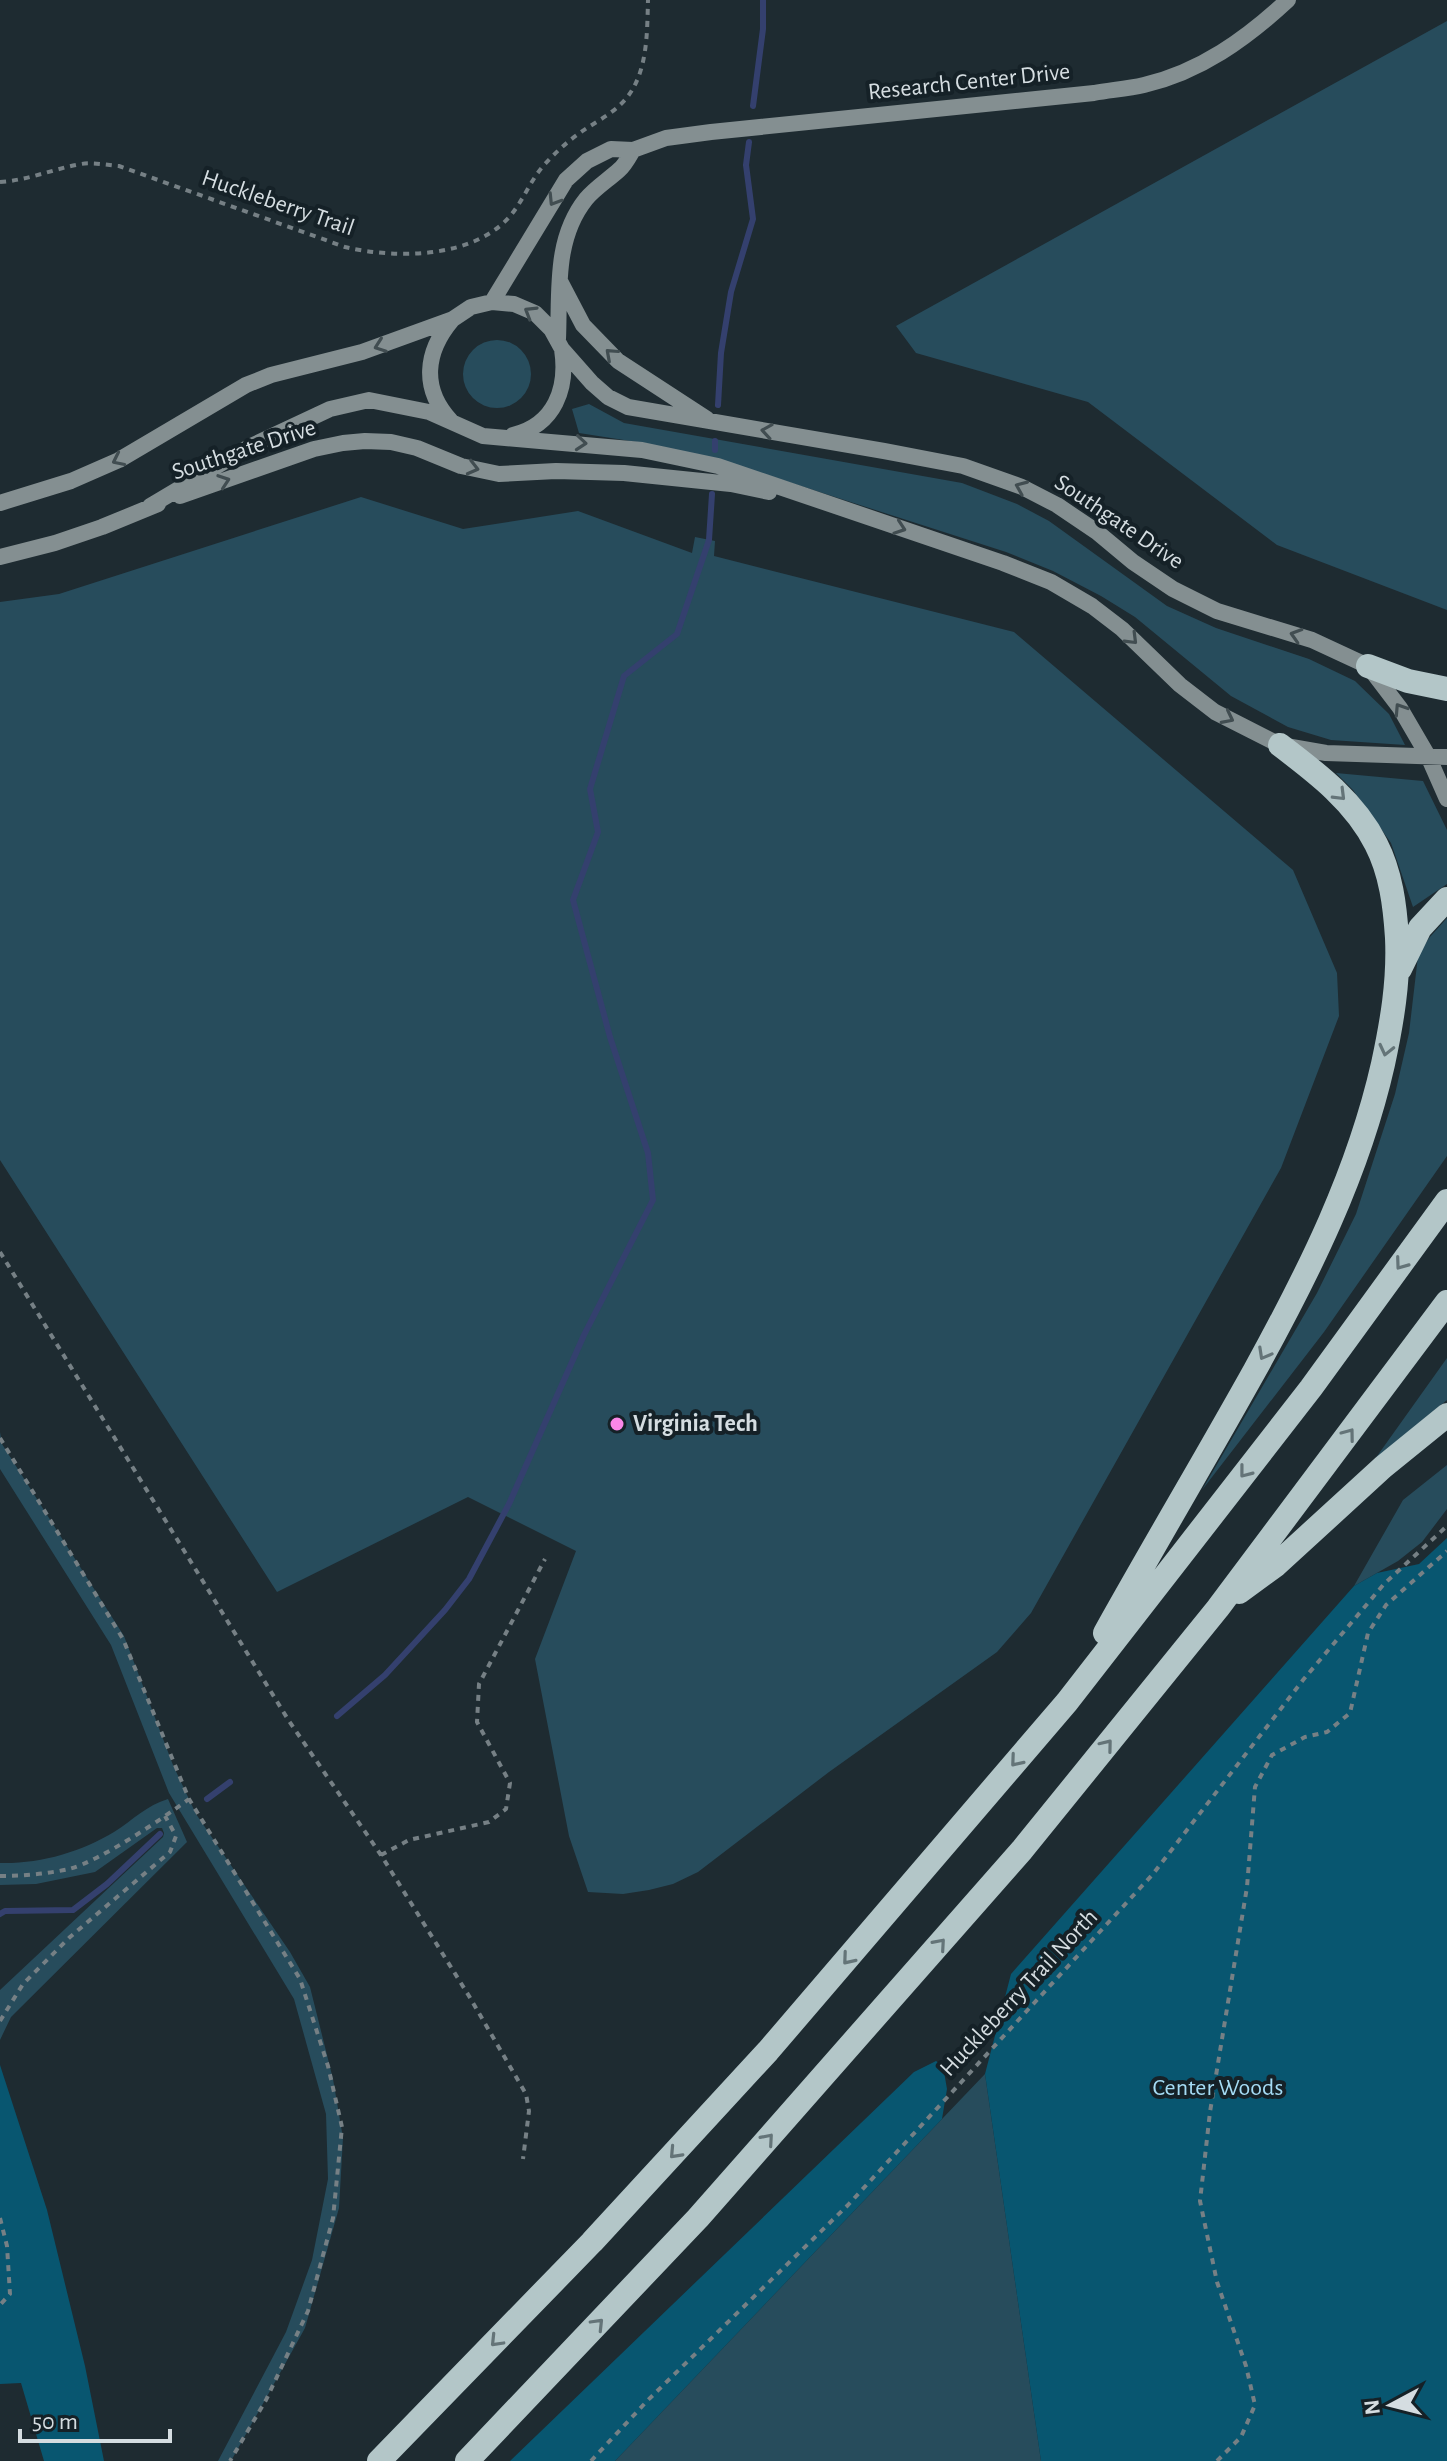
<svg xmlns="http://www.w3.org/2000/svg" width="1447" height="2461" font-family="'Alegreya Sans',sans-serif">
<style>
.green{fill:#274c5c}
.forest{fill:#085670}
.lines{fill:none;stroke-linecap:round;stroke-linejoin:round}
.stream{stroke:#34406e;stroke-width:6}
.path{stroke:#768085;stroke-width:4;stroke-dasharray:6 6;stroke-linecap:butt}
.secondary{stroke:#848f91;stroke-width:16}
.highway{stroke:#b3c6c8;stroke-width:24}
.oneway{stroke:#414d51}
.oneway2{stroke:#647478}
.poi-dot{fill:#fa87e7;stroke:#152127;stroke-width:3}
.labels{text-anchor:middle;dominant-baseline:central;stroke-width:8;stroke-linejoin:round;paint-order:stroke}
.street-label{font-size:24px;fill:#d5dde1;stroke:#152127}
.poi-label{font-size:24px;font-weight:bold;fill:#d5dde1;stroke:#152127;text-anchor:start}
.park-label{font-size:24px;fill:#a5dcf5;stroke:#152127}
</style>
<rect width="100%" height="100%" fill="#1e2b31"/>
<path class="green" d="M1447 21V610L1277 545 1088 402 916 353 896 326Z
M463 374a34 34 0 1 1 68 0a34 34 0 1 1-68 0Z
M589 404 624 423 962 483 1017 504 1049 521 1167 606 1216 628 1309 659 1355 681 1389 714 1405 745 1331 740 1288 727 1231 696 1135 617 1101 596 1053 571 1006 552 720 460 643 443 579 433 572 409Z
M361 497 463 529 578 511 692 553 695 537 715 541 714 556 1014 632 1293 870 1337 973 1339 1016 1281 1168 1031 1613 997 1652 829 1772 698 1872 673 1884 649 1890 623 1894 588 1892 569 1836 535 1659 576 1551 468 1497 277 1592 0 1160V602L59 594Z
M1336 773 1423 781 1447 830V884L1413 907 1391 843 1353 790Z
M1447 918V1156L1324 1332 1202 1490 1317 1293 1356 1214 1395 1094 1409 1033 1418 956 1429 938Z
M1447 1358V1400L1375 1459Z
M0 1432 2 1444 124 1636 173 1765 196 1814 290 1952 310 1987 333 2079 343 2138 339 2208 305 2328 231 2461H218L286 2332 312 2260 328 2179 326 2114 294 1999 169 1793 111 1645 0 1469Z
M1447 1465V1509L1422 1542 1398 1561 1354 1586 1403 1500Z
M168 1799 187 1842 11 2017 0 2040V1990L163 1837 164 1833 162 1828H157L95 1872 36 1884 0 1885V1863C40 1864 81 1852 114 1832 133 1820 147 1805 168 1799Z
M985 2074 1041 2461H615L942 2119Z"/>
<path class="forest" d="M1447 1538V2461H1041L985 2074 1011 1974 1354 1586 1377 1573 1419 1564Z
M936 2061 943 2066 947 2089 942 2119 615 2461H510L914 2072Z
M0 2065 47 2210 85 2366 104 2461H44L21 2383 0 2384Z"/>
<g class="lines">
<path class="stream" d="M753 106 763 29V0
M718 405 721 353 731 292 753 219 746 165 749 142
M715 450V441
M337 1716 385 1675 445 1610 469 1579 509 1504 584 1335 653 1200 648 1153 610 1037 573 900 598 832 590 789 624 676 677 634 709 540 712 494
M207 1799 230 1782
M0 1914 5 1911 73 1910 107 1884 160 1834"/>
<path class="path" d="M0 182C29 180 53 169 81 164 93 162 106 165 119 166L345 247C396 259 474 259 511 215 524 199 531 179 545 164 555 153 568 141 581 132 594 123 610 115 621 104 648 78 647 35 648 0
M0 1252 289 1721 381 1855 469 1996 526 2094 529 2111 523 2159
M0 1438 123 1639 189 1799 300 1979 328 2066 342 2127 333 2218 308 2311 266 2400 230 2461
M381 1855 409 1840 489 1822 506 1809 510 1783 477 1722 479 1684 545 1559
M0 1876C23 1876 46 1874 69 1869 100 1861 162 1819 189 1799
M0 2021 23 1984 70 1937 170 1852 176 1836 165 1816
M0 2218 7 2246 10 2294 0 2305
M591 2461 648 2400 848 2205 1153 1874 1303 1680 1384 1584 1447 1526
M1217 2461 1241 2437 1255 2405 1246 2366 1217 2282 1200 2201 1210 2112 1247 1887 1255 1787 1272 1755 1305 1737 1327 1732 1350 1713 1368 1633 1386 1605 1447 1551"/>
<path class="secondary" d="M561 283 583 325 618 361 707 419
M492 302 566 180 587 161 611 149 633 150 666 138 711 132 1094 93C1110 90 1127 89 1144 85 1200 72 1246 39 1288 0
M558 339C560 291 554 239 586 199 595 188 608 180 619 170 625 165 629 157 633 150
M451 421C421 389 425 352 452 320
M513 435C555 425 568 388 562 349
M180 496 314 449 343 443 365 441 391 442 417 448 461 466 499 474 556 471 624 473 731 484 769 492
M0 503 71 481 119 460 246 385 271 375 362 352 453 319 471 307 492 302 514 304 535 313 551 329 562 349 592 383 608 397 628 407 884 451 963 466 1022 487 1057 505 1097 532 1133 562 1173 589 1217 611 1312 640 1368 666 1400 708 1428 756 1447 799
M150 506 249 447 330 409 369 400 429 412 483 436 642 450 718 466 1003 563 1051 582 1092 606 1122 629 1180 685 1215 712 1280 745 1326 753 1447 757
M0 557 55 543 102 527 158 504"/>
<path class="highway" d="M1368 666 1408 681 1447 689
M1400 969 1420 928 1447 899
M1239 1592 1276 1565 1383 1467 1447 1415
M1105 1633C1154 1545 1206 1458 1255 1370 1309 1272 1358 1174 1383 1064 1392 1022 1399 981 1397 938 1395 906 1391 873 1376 844 1355 802 1317 773 1280 745
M379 2461 592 2242 768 2051 1067 1702 1311 1388 1447 1201
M467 2461 698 2218 1022 1850 1218 1608 1447 1302"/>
</g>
<defs><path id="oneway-chevron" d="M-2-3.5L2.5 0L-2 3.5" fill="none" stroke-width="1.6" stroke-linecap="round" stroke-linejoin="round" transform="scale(2)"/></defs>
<g class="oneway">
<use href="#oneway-chevron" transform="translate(554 200) rotate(122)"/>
<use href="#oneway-chevron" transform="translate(530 312) rotate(-149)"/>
<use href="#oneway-chevron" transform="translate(380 346) rotate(160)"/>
<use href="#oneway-chevron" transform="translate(611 354) rotate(-138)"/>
<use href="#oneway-chevron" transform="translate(767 431) rotate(-171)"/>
<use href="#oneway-chevron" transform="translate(581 443) rotate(5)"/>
<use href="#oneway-chevron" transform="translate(118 460) rotate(154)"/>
<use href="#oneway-chevron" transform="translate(473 468) rotate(14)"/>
<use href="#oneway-chevron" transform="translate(224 481) rotate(-19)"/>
<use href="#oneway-chevron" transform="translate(1021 487) rotate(-157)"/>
<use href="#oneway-chevron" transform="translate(900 528) rotate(19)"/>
<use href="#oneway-chevron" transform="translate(1296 635) rotate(-163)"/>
<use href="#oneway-chevron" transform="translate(1132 639) rotate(45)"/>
<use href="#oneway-chevron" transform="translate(1400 709) rotate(-123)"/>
<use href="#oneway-chevron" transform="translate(1228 718) rotate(27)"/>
</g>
<g class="oneway2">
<use href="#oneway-chevron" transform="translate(1340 795) rotate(45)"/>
<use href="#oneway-chevron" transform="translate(1386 1050) rotate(103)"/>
<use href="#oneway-chevron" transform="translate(1401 1264) rotate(126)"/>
<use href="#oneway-chevron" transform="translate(1264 1354) rotate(119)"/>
<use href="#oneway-chevron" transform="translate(1349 1434) rotate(-53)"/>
<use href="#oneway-chevron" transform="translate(1245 1472) rotate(128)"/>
<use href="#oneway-chevron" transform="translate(1107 1745) rotate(-51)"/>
<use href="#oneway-chevron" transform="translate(1016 1761) rotate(130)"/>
<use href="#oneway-chevron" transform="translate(940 1944) rotate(-49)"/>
<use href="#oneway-chevron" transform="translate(848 1959) rotate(130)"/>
<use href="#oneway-chevron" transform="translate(768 2139) rotate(-49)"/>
<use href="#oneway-chevron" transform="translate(675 2153) rotate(133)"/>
<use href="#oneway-chevron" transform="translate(598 2324) rotate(-46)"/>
<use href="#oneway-chevron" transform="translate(496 2341) rotate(134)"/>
</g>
<circle class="poi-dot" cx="617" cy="1424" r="8"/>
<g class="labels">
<g class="street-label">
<text transform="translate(969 82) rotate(-6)">Research Center Drive</text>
<text transform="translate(278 203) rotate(19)">Huckleberry Trail</text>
<text transform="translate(244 450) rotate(-18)">Southgate Drive</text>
<text transform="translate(1119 522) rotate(34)">Southgate Drive</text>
<text transform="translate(1019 1993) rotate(-47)">Huckleberry Trail North</text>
</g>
<g class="poi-label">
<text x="633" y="1424">Virginia Tech</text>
</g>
<g class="park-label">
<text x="1218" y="2088">Center Woods</text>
</g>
</g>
<g transform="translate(1391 2405) rotate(263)" stroke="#152127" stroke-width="6" paint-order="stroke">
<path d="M0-6L14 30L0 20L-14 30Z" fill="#d5dde1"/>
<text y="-12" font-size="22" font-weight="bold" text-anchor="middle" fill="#d5dde1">N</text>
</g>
<path d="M20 2429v12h150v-12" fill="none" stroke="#d5dde1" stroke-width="4"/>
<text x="32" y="2429" font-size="24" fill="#d5dde1" stroke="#152127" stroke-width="6" paint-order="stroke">50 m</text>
</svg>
